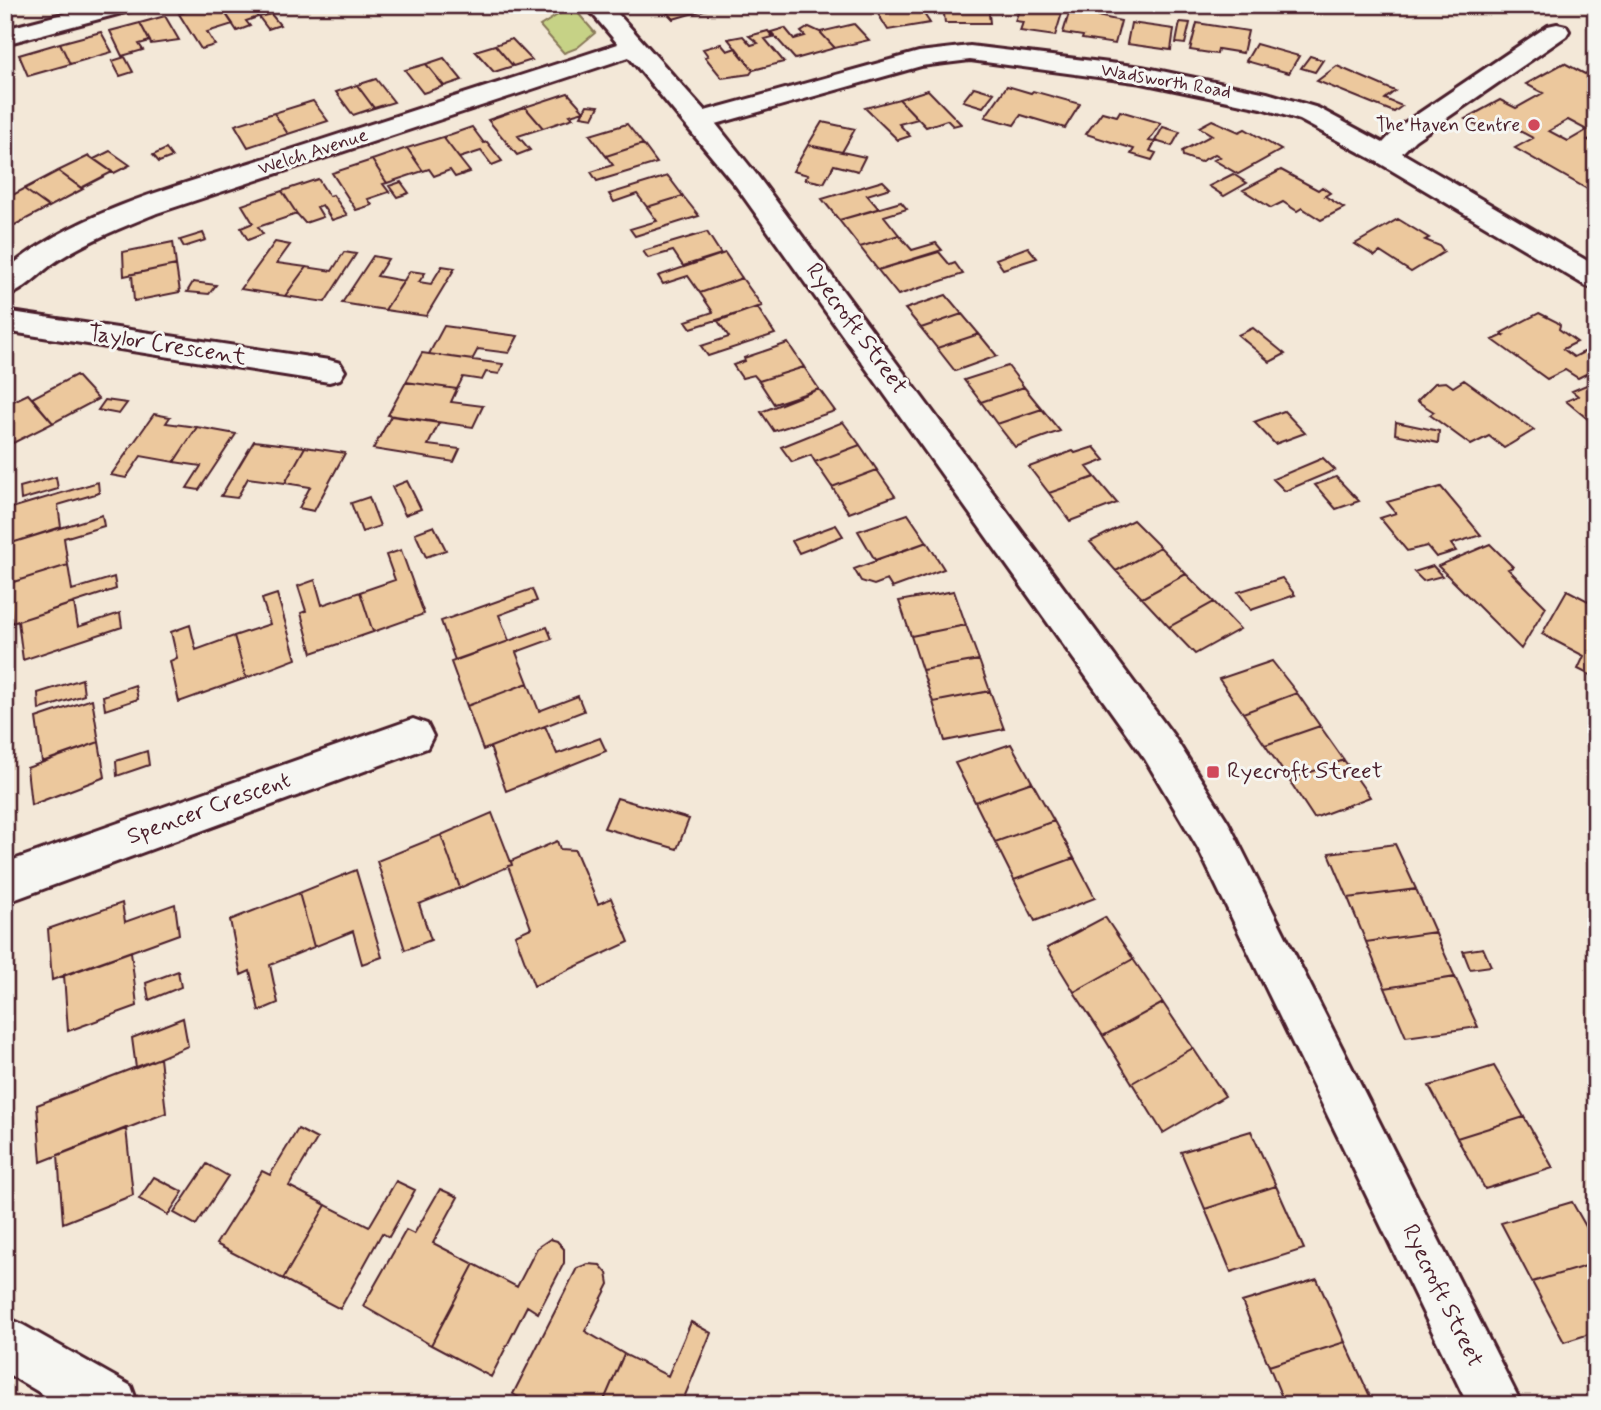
<svg xmlns="http://www.w3.org/2000/svg" width="1601" height="1410" font-family="Mynerve,sans-serif">
<style>
.green{fill:#c6d286;stroke:#887858;stroke-width:2}
.building{fill:#ecc89d;stroke:#4a1f2b;stroke-width:2;fill-rule:evenodd}
.lines{fill:none;stroke-linecap:round;stroke-linejoin:round}
.minor-casing{stroke:#4a1f2b;stroke-width:6}
.minor{fill:#f6f6f2;fill-rule:evenodd}
.poi-dot{fill:#d1495b;stroke:#f6f6f2;stroke-width:2.5}
.labels{text-anchor:middle;dominant-baseline:central;stroke-width:6;stroke-linejoin:round;paint-order:stroke}
.far-street-label{font-size:19px;fill:#4a1f2b;stroke:#f6f6f2}
.far-poi-label{font-size:19px;fill:#4a1f2b;stroke:#f6f6f2;text-anchor:end}
.street-label{font-size:23px;fill:#4a1f2b;stroke:#f6f6f2}
.poi-label{font-size:23px;fill:#4a1f2b;stroke:#f6f6f2;text-anchor:start}
</style>
<rect width="100%" height="100%" fill="#f3e8d8"/>
<filter id="ink" filterUnits="userSpaceOnUse"><feTurbulence type="fractalNoise" baseFrequency=".0143" numOctaves="2"/><feDisplacementMap in="SourceGraphic" scale="14" xChannelSelector="R" yChannelSelector="G"/><feConvolveMatrix kernelMatrix="1 2 1 2 8 2 1 2 1" color-interpolation-filters="sRGB"/></filter>
<g filter="url(#ink)">
<path class="green" d="M572 6 595 33 577 48 564 53 540 26Z"/>
<path class="building" d="M209 5H220L233 24 207 32 215 45 201 49 179 14Z
M220 5H249L258 17 246 21 250 26 237 31Z
M708 5 711 8 673 19 660 5Z
M918 5 930 23 888 30 875 9Z
M943 5H988L990 23H945Z
M1021 5H1039L1038 9 1062 13 1055 36 1020 31 1023 22 1015 21Z
M1074 11 1121 21 1115 44 1082 39 1083 36 1063 33 1069 13 1073 14Z
M271 14 280 25 268 29 259 17Z
M165 16 179 40 151 44 140 23Z
M1180 22 1190 23 1185 44 1176 43Z
M140 23 150 41 139 44 143 50 122 56 110 31Z
M1131 23 1174 29 1171 50 1127 44Z
M1197 23 1248 31 1243 53 1218 49 1217 54 1190 50Z
M854 24 869 40 835 48 820 32Z
M809 27 820 32 835 48 795 59 771 32 785 28 794 39 805 36 801 32Z
M768 31 773 37 765 39 784 62 753 70 728 39 743 36 751 45 758 43 749 36Z
M101 32 112 52 70 64 60 43Z
M512 39 532 60 513 66 495 45Z
M60 43 70 64 28 76 19 55Z
M721 44 727 51 736 48 753 70 750 74 722 78 705 57 708 56 703 49Z
M1256 44 1299 56 1289 73 1246 61Z
M495 45 513 66 494 72 475 51Z
M1310 56 1323 60 1315 72 1301 68Z
M125 57 133 72 120 76 112 61Z
M444 58 462 80 444 86 426 64Z
M1564 63 1585 74 1596 68V136L1588 140 1596 144V194L1515 148 1533 138 1501 121 1485 130 1465 119 1500 100 1516 108 1543 93 1526 84ZM1568 120 1587 130 1568 141 1549 131Z
M426 64 444 86 423 93 405 70Z
M1337 66 1395 91 1385 99 1402 106 1394 112 1317 81Z
M376 79 394 102 374 108 357 85Z
M357 85 374 108 353 115 336 92Z
M1007 86 1031 93 1033 91 1080 104 1065 128 1021 115 1014 125 985 117Z
M974 87 994 93 983 107 963 101Z
M928 90 961 124 953 126 947 120 926 127 899 99Z
M568 93 584 111 570 115 573 118 543 128 525 107Z
M899 99 918 119 899 124 910 136 898 140 865 108Z
M313 101 328 121 288 134 274 113Z
M587 105 599 106 593 118 581 116Z
M525 107 543 128 518 136 530 150 517 155 488 120Z
M1120 111 1161 123 1149 141 1155 142 1150 151 1156 153 1152 160 1131 154 1134 149 1086 134 1102 112 1117 116Z
M274 113 288 134 248 147 235 125Z
M1212 120 1239 132 1245 129 1281 150 1238 174 1214 160 1220 157 1215 154 1200 162 1183 156 1182 151 1212 135 1199 127Z
M822 122 855 129 842 152 808 145Z
M627 124 643 144 606 156 590 135Z
M472 127 484 143 487 142 502 161 492 165 481 151 459 158 443 137Z
M1163 127 1180 132 1172 146 1155 141Z
M443 137 459 158 470 172 455 177 450 170 434 176 429 169 423 171 407 148Z
M643 144 657 163 597 181 591 172 613 165 606 156Z
M808 145 842 152 865 157 858 171 834 165 824 183 805 179 808 175 793 171Z
M407 148 423 171 387 183 372 160Z
M166 149 172 157 159 162 153 155Z
M110 151 130 165 114 173 94 159Z
M89 156 112 172 81 188 58 171Z
M372 160 387 183 383 184 389 192 368 199 372 205 356 210 332 173Z
M1281 170 1318 190 1322 187 1330 193 1325 196 1344 208 1321 220 1302 208 1297 211 1283 202 1271 208 1243 190Z
M58 171 83 189 49 207 24 189Z
M1233 174 1247 183 1224 196 1209 186Z
M668 176 683 196 647 207 637 194 614 202 609 194Z
M318 179 329 196 333 195 347 215 332 220 322 205 317 207 323 217 305 223 297 214 282 191Z
M883 181 890 188 867 195 879 209 839 220 822 199Z
M401 182 409 193 397 197 389 186Z
M24 189 49 207 11 227 5 222V199Z
M282 191 297 214 258 227 263 234 248 240 241 228 253 223 242 205Z
M683 196 699 216 635 236 630 229 657 221 647 207Z
M901 202 907 209 884 216 899 235 860 247 839 220Z
M1398 219 1429 238 1425 240 1440 246 1444 252 1411 272 1380 252 1375 256 1355 244Z
M707 232 721 254 683 266 673 251 648 258 643 251Z
M203 233 206 240 184 247 180 240Z
M899 235 912 250 936 243 942 250 878 270 860 247Z
M173 242 176 265 124 276 123 252Z
M275 242 290 245 277 263 306 267 285 296 241 289Z
M1028 247 1037 258 1003 269 996 259Z
M344 252 356 254 325 302 285 296 306 267 332 271Z
M939 252 950 265 955 263 963 274 898 295 878 270Z
M725 253 742 278 700 293 688 276 663 284 658 276Z
M373 256 388 259 377 276 404 281 385 310 342 303Z
M176 265 180 292 134 301 132 274Z
M442 266 455 268 426 316 385 310 410 271 425 273 419 282 431 284Z
M742 278 762 306 691 328 686 321 713 312 700 293Z
M193 282 216 285 209 294 187 292Z
M946 295 962 314 921 328 905 309Z
M757 307 775 334 708 356 701 346 729 337 718 321Z
M1539 313 1557 322 1560 325 1559 329 1577 342 1563 349 1574 357 1584 352 1596 360V369L1578 378 1565 370 1547 379 1493 340 1504 335 1501 333Z
M962 314 979 334 937 348 921 328Z
M444 326 518 336 509 353 478 349 472 360 429 354Z
M1253 328 1285 354 1270 362 1238 335Z
M979 334 997 356 955 371 937 348Z
M788 343 804 367 759 381 754 375 742 378 733 365 745 361 744 358Z
M422 353 429 354 503 364 499 374 486 372 482 380 463 377 457 389 406 382Z
M1008 366 1024 387 981 402 964 380Z
M804 367 819 389 774 404 759 381Z
M76 375 98 399 53 423 32 398Z
M1464 380 1534 430 1504 448 1489 436 1471 445 1430 415 1434 412 1417 401 1435 383 1446 382 1453 387Z
M1596 381V426L1566 401 1578 396 1572 391Z
M406 382 457 389 451 402 483 406 473 427 388 415Z
M1024 387 1042 409 997 424 981 402Z
M819 389 835 411 774 431 761 412Z
M28 394 53 423 13 443 5 433V405Z
M105 400 127 403 119 414 98 410Z
M1042 409 1060 431 1015 447 997 424Z
M1284 411 1305 433 1275 444 1254 422Z
M154 414 170 417 166 423 197 427 174 462 141 456 126 478 111 475Z
M391 416 439 423 428 445 460 449 454 462 373 449Z
M843 422 860 445 815 462 811 455 792 462 781 447Z
M1396 422 1439 431 1438 443 1395 434Z
M197 427 236 434 199 490 187 488 201 466 174 462Z
M254 441 305 447 285 483 248 478 237 498 221 496Z
M860 445 877 470 832 487 815 462Z
M305 447 345 453 314 511 299 508 310 487 285 483Z
M1094 447 1105 460 1087 467 1095 477 1049 493 1029 467 1073 451 1075 453Z
M1323 458 1335 470 1285 491 1273 479Z
M877 470 895 496 849 513 832 487Z
M56 477 58 489 21 500 20 487Z
M1095 477 1117 503 1070 521 1049 493Z
M1336 477 1359 501 1336 509 1315 485Z
M407 481 421 509 405 515 392 487Z
M98 482 99 493 58 505 61 527 9 544 5 510Z
M1441 487 1481 535 1451 544 1456 551 1436 557 1427 546 1407 551 1380 518 1396 513 1387 502Z
M369 497 380 526 362 532 351 503Z
M908 514 927 542 875 560 858 531Z
M102 515 104 526 64 538 68 565 7 584 5 545Z
M1133 520 1160 547 1116 571 1090 542Z
M836 525 843 536 799 553 792 541Z
M434 526 446 550 426 557 415 533Z
M927 542 944 569 892 588 887 580 874 585 861 581 854 569Z
M1490 544 1513 567 1508 569 1546 607 1521 649 1438 566Z
M1160 547 1186 574 1142 598 1116 571Z
M401 550 424 614 373 632 360 592 395 580 386 555Z
M68 565 72 590 114 577 116 589 12 623 7 584Z
M1433 566 1442 576 1423 581 1414 572Z
M1186 574 1214 602 1169 627 1142 598Z
M1282 578 1295 595 1251 610 1238 592Z
M315 580 322 605 360 592 373 632 312 653 301 613 306 611 298 586Z
M532 589 537 601 499 615 509 641 455 660 441 621Z
M1567 590 1596 605V678L1578 669 1584 656 1542 634Z
M954 591 966 625 911 636 899 601Z
M277 594 296 659 246 678 234 636 270 624 262 599Z
M1214 602 1240 629 1195 654 1169 627Z
M74 603 78 627 120 613 122 627 23 660 18 621Z
M190 625 196 650 234 636 246 678 179 702 170 661 177 658 171 632Z
M966 625 979 660 922 670 911 636Z
M547 627 552 639 516 652 528 683 467 706 451 662Z
M979 660 990 691 933 702 922 670Z
M1272 661 1297 693 1243 713 1219 679Z
M82 679 84 695 39 710 38 693Z
M528 683 539 711 578 696 584 711 483 750 467 706Z
M135 685 138 699 105 710 103 696Z
M990 691 1004 729 945 741 933 702Z
M1297 693 1320 726 1265 745 1243 713Z
M92 699 99 742 42 762 36 718Z
M545 726 557 754 600 738 606 751 506 791 490 747Z
M1320 726 1344 760 1289 780 1265 745Z
M99 742 105 777 31 805 27 768Z
M1011 744 1032 782 975 802 955 763Z
M147 751 149 765 117 776 116 761Z
M1344 760 1370 797 1314 818 1289 780Z
M1032 782 1054 821 995 842 975 802Z
M617 798 689 819 677 849 604 828Z
M492 813 512 865 460 888 441 835Z
M1054 821 1074 858 1014 880 995 842Z
M441 835 460 888 419 904 431 940 405 950 377 861Z
M557 841 560 849 575 850 598 904 611 898 629 942 534 986 515 935 531 928 508 866 512 865 511 861Z
M1395 844 1416 889 1348 898 1329 853Z
M1074 858 1095 898 1035 921 1014 880Z
M356 870 382 957 362 964 353 931 314 947 299 893Z
M1416 889 1435 932 1366 942 1348 898Z
M299 893 314 947 270 965 278 1003 259 1011 250 971 241 975 230 920Z
M122 903 125 922 175 904 179 934 52 980 48 929Z
M1105 917 1133 959 1074 992 1047 948Z
M1435 932 1455 977 1385 988 1366 942Z
M1483 948 1491 966 1470 969 1463 951Z
M131 951 137 1006 68 1031 64 975Z
M1133 959 1163 1003 1103 1036 1074 992Z
M178 971 181 987 149 1000 146 983Z
M1455 977 1478 1027 1406 1037 1385 988Z
M1163 1003 1193 1048 1132 1083 1103 1036Z
M183 1018 188 1046 136 1068 132 1038Z
M1193 1048 1225 1096 1163 1133 1132 1083Z
M160 1058 166 1113 41 1162 37 1105Z
M1494 1066 1524 1117 1457 1138 1429 1086Z
M1524 1117 1553 1168 1485 1189 1457 1138Z
M126 1128 133 1195 63 1223 58 1155Z
M298 1129 317 1139 289 1186 326 1205 283 1279 216 1244 262 1171 270 1175Z
M1251 1131 1276 1186 1205 1209 1181 1152Z
M207 1164 228 1176 196 1225 174 1213Z
M154 1177 183 1192 168 1215 139 1199Z
M396 1181 415 1190 389 1237 382 1233 340 1309 283 1279 326 1205 369 1227Z
M1276 1186 1304 1249 1231 1272 1205 1209Z
M440 1189 458 1197 433 1243 474 1264 431 1345 363 1306 406 1230 414 1234Z
M1572 1202 1596 1244V1263L1532 1282 1501 1223Z
M550 1239 557 1241 564 1249V1263L538 1313 527 1306 491 1377 431 1345 474 1264 517 1287 537 1248Z
M1596 1263V1332L1564 1342 1532 1282Z
M588 1264 600 1265 607 1273 609 1284 585 1331 624 1354 602 1405H531L513 1394 577 1268Z
M1317 1279 1345 1342 1269 1366 1242 1302Z
M691 1322 711 1333 681 1405H602L624 1354 668 1376Z
M1345 1342 1374 1405H1285L1269 1366Z"/>
<g class="lines">
<defs>
<path id="minor" d="M97 5H137L133 10 5 44V29Z
M585 5H610L705 111 919 52 970 46 1142 67 1267 93 1318 108 1383 143 1397 128 1548 26 1557 24 1566 26 1569 31 1566 36 1415 140 1402 153 1596 266V289L1586 286 1376 161 1300 120 1261 108 1142 83 970 60 921 66 716 124 756 174 1173 735 1228 822 1522 1405H1468L1198 848 1145 759 736 186 629 57 157 213C123 227 89 240 58 260 41 271 25 291 5 297V271C77 209 189 183 278 154 392 117 505 81 618 44Z
M5 311 329 360 340 363 345 371 340 379 329 382 5 331Z
M413 719 427 724 433 736 427 748 5 903V863Z
M5 1317 23 1325 131 1386 138 1405H61L5 1372Z"/>
</defs>
<use href="#minor" class="minor-casing"/>
<use href="#minor" class="minor"/>
</g>
</g>
<g class="poi-dot">
<circle cx="1534" cy="125" r="7"/>
<rect x="1206" y="765" width="14" height="14" rx="3.5"/>
</g>
<g class="labels">
<g class="far-street-label">
<text transform="translate(1166 81) rotate(10)">Wadsworth Road</text>
<text transform="translate(313 152) rotate(-18)">Welch Avenue</text>
</g>
<g class="far-poi-label">
<text x="1520" y="125">The Haven Centre</text>
</g>
<g class="street-label">
<text transform="translate(856 329) rotate(54)">Ryecroft Street</text>
<text transform="translate(167 346) rotate(9)">Taylor Crescent</text>
<text transform="translate(209 809) rotate(-20)">Spencer Crescent</text>
<text transform="translate(1442 1296) rotate(64)">Ryecroft Street</text>
</g>
<g class="poi-label">
<text x="1227" y="772">Ryecroft Street</text>
</g>
</g>
<rect width="1601" height="1410" fill="none" stroke="#f6f6f2" stroke-width="28"/>
<rect x="14" y="14" width="1573" height="1382" fill="none" stroke="#4a1f2b" stroke-width="2.5" filter="url(#ink)"/>
</svg>
